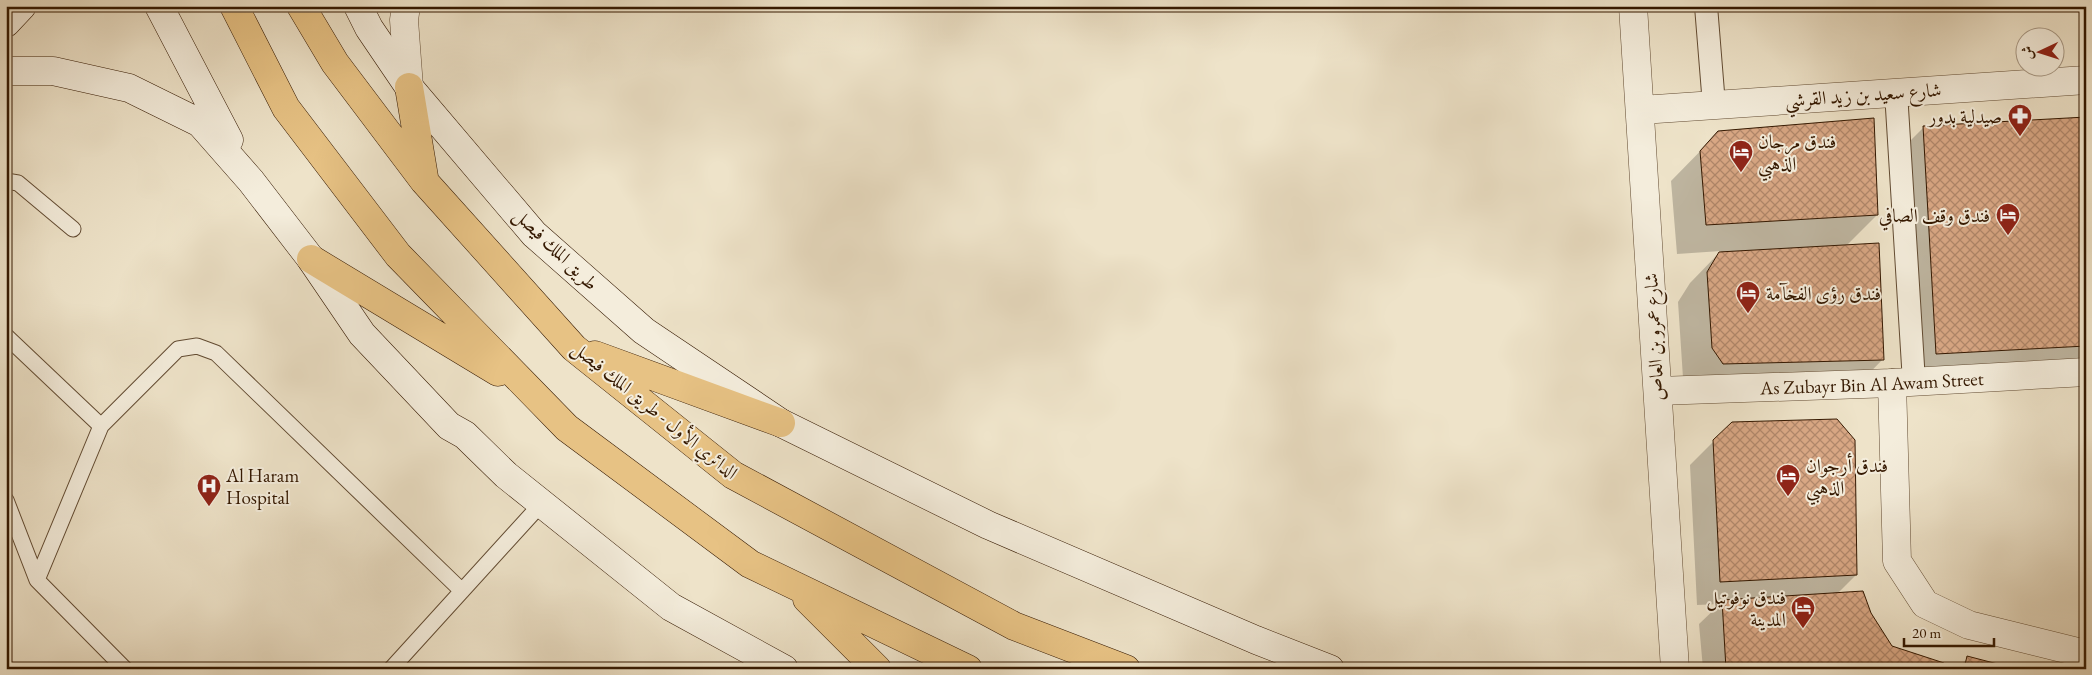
<svg xmlns="http://www.w3.org/2000/svg" width="2092" height="675" font-family="'EB Garamond',Amiri,serif">
<style>
.shadow{fill:#0003}
.building{fill:url(#building-cross-hatch);stroke:#341800}
.lines{fill:none;stroke-linecap:round;stroke-linejoin:round}
.service-casing{stroke:#624b32;stroke-width:17}
.pedestrian-casing{stroke:#624b32;stroke-width:24}
.minor-casing{stroke:#624b32;stroke-width:29}
.tertiary-casing{stroke:#624b32;stroke-width:29}
.secondary-casing{stroke:#341800;stroke-width:29}
.trunk-casing{stroke:#341800;stroke-width:29}
.service{stroke:#f4eddc;stroke-width:15}
.pedestrian{stroke:#f4eddc;stroke-width:22}
.minor{stroke:#f4eddc;stroke-width:28}
.tertiary{stroke:#f4eddc;stroke-width:28}
.secondary{stroke:#f4eddc;stroke-width:28}
.trunk{stroke:#e7c284;stroke-width:28}
.labels{text-anchor:middle;dominant-baseline:central;stroke-width:4;stroke-linejoin:round;paint-order:stroke}
.street-label{font-size:19px;fill:#341800;stroke:#f4eddc}
.poi-label{font-size:19px;fill:#341800;stroke:#f4eddc;text-anchor:start}
</style>
<defs>
<pattern id="building-cross-hatch" width="8" height="8" patternUnits="userSpaceOnUse" patternTransform="scale(1.25)"><rect width="8" height="8" fill="#d8a784"/><path d="M0 0l8 8M0 8l8-8" fill="none" stroke="#b0876a"/></pattern>
</defs>
<rect width="100%" height="100%" fill="#eee3c9"/>
<filter id="stains"><feTurbulence type="fractalNoise" baseFrequency=".004" numOctaves="4"/><feColorMatrix values="0 0 0 0 .2 0 0 0 0 .09 0 0 0 0 .02 0 0 0 .5 -.17"/></filter>
<radialGradient id="worn" r=".72"><stop offset=".6" stop-color="#630" stop-opacity="0"/><stop offset="1" stop-color="#630" stop-opacity=".3"/></radialGradient>
<path class="shadow" d="M2086 118V359L1913 378 1900 151 1924 127Z
M1719 132 1877 215 1846 246 1883 359 1854 389 1683 378 1678 302 1690 283 1721 251 1677 254 1671 181Z
M1714 441 1856 575 1837 594 1870 613 1891 647 1941 669H1703L1699 624 1720 604 1697 605 1690 465Z
M1968 658 2012 669H1957Z"/>
<path class="building" d="M2086 117V346L1936 354 1923 126Z
M1874 118 1878 215 1706 225 1700 151 1718 131Z
M1879 243 1884 360 1723 364 1712 348 1707 272 1719 252Z
M1837 419 1855 440 1857 575 1720 582 1713 440 1732 422Z
M1863 591 1871 613 1892 646 1944 663 1942 669H1726L1722 600Z
M1967 656 2017 669H1964Z"/>
<g class="lines">
<defs>
<path id="service" d="M6 181 18 183 73 229
M6 336 101 426 37 580
M101 426 178 349 197 346 216 353 462 591
M6 500 37 580 125 669
M391 669 542 503"/>
<path id="pedestrian" d="M1706 6 1714 105
M1896 92 1914 382"/>
<g id="minor">
<path d="M406 6 404 20 409 87"/>
<path d="M1892 383 1897 561 1925 604 1969 625 2086 654"/>
<path id="s1" d="M1658 391 1892 383 2086 372"/>
</g>
<path id="tertiary" d="M1633 6 1675 669
M1641 110 2086 80"/>
<path id="secondary" d="M159 6 229 140
M358 6 369 28 409 87 534 234 644 331 781 423 988 525 1256 640 1330 669
M6 23 22 6
M6 71H53L129 88 200 123 251 181 311 259 362 334 449 426 465 435 506 475 671 607 784 669"/>
<path id="trunk" d="M234 6 286 108 398 255 567 428 750 564 968 669
M301 6 335 63 424 181 574 348 733 475 1014 626 1126 669
M409 87 424 177
M311 259 498 372
M595 355 781 423
M807 599 877 669"/>
</defs>
<use href="#service" class="service-casing"/>
<use href="#pedestrian" class="pedestrian-casing"/>
<use href="#minor" class="minor-casing"/>
<use href="#tertiary" class="tertiary-casing"/>
<use href="#secondary" class="secondary-casing"/>
<use href="#trunk" class="trunk-casing"/>
<use href="#service" class="service"/>
<use href="#pedestrian" class="pedestrian"/>
<use href="#minor" class="minor"/>
<use href="#tertiary" class="tertiary"/>
<use href="#secondary" class="secondary"/>
<use href="#trunk" class="trunk"/>
</g>
<defs>
<symbol id="pharmacy-pin" viewBox="-11 -11 22 30"><path d="M0 17L-7.5 6A9.5 9.5 0 1 1 7.5 6Z" fill="#8f2418" stroke="#f4eddc"/><path d="M-2-6h4v4h4v4h-4v4h-4v-4h-4v-4h4Z" fill="#fff"/></symbol>
<symbol id="hotel-pin" viewBox="-11 -11 22 30"><path d="M0 17L-7.5 6A9.5 9.5 0 1 1 7.5 6Z" fill="#8f2418" stroke="#f4eddc"/><path d="M-6-4.5h1.5V1H6V5H4.5V3h-9V5H-6ZM-4 0a1.8 1.8 0 1 1 3.6 0ZM.5 0V-2.5h3Q6-2.5 6 0Z" fill="#fff"/></symbol>
<symbol id="hospital-pin" viewBox="-11 -11 22 30"><path d="M0 17L-7.5 6A9.5 9.5 0 1 1 7.5 6Z" fill="#8f2418" stroke="#f4eddc"/><path d="M-5-5h3v3.5h4V-5h3V5h-3V1.5h-4V5h-3Z" fill="#fff"/></symbol>
</defs>
<g fill-rule="evenodd">
<use href="#pharmacy-pin" x="2006" y="102" width="28" height="38"/>
<use href="#hotel-pin" x="1727" y="138" width="28" height="38"/>
<use href="#hotel-pin" x="1994" y="201" width="28" height="38"/>
<use href="#hotel-pin" x="1734" y="279" width="28" height="38"/>
<use href="#hotel-pin" x="1774" y="462" width="28" height="38"/>
<use href="#hospital-pin" x="195" y="472" width="28" height="38"/>
<use href="#hotel-pin" x="1789" y="594" width="28" height="38"/>
</g>
<g class="labels">
<g class="street-label">
<text transform="translate(1863 95) rotate(-4)">شارع سعيد بن زيد القرشي</text>
<text transform="translate(556 249) rotate(44)">طريق الملك فيصل</text>
<text transform="translate(1654 337) rotate(-93)">شارع عمرو بن العاص</text>
<text stroke="none"><textPath href="#s1" startOffset="214">As Zubayr Bin Al Awam Street</textPath></text>
<text transform="translate(655 410) rotate(39)">الدائري الأول - طريق الملك فيصل</text>
</g>
<g class="poi-label">
<text x="2002" y="116" text-anchor="end">صيدلية بدور</text>
<text x="1758" y="141">فندق مرجان<tspan x="1758" dy="22">الذهبي</tspan></text>
<text x="1990" y="215" text-anchor="end">فندق وقف الصافي</text>
<text x="1766" y="293">فندق رؤى الفخآمة</text>
<text x="1806" y="465">فندق أرجوان<tspan x="1806" dy="22">الذهبي</tspan></text>
<text x="226" y="475">Al Haram<tspan x="226" dy="22">Hospital</tspan></text>
<text x="1786" y="597" text-anchor="end">فندق نوفوتيل<tspan x="1786" dy="22">المدينة</tspan></text>
</g>
</g>
<rect width="2092" height="675" fill="none" stroke="#eee3c9" stroke-width="25"/>
<rect x="8" y="8" width="2077" height="660" fill="none" stroke="#341800" stroke-width="2.5"/>
<rect x="12" y="12" width="2067" height="650" fill="none" stroke="#341800"/>
<g transform="translate(2040 52) rotate(266)"><circle r="24" fill="#f4eddc" stroke="#a79884"/>
<path d="M0-4L9 19L0 12L-9 19Z" fill="#8f2418"/>
<text y="-8" font-size="14" font-weight="bold" text-anchor="middle" fill="#341800">ش</text>
</g>
<path d="M1904 638v8h90v-8" fill="none" stroke="#341800" stroke-width="2.5"/>
<text x="1912" y="638" font-size="15" fill="#341800" stroke="#f4eddc" stroke-width="4" paint-order="stroke">20 m</text>
<rect width="100%" height="100%" filter="url(#stains)"/>
<rect width="100%" height="100%" fill="url(#worn)"/>
</svg>
